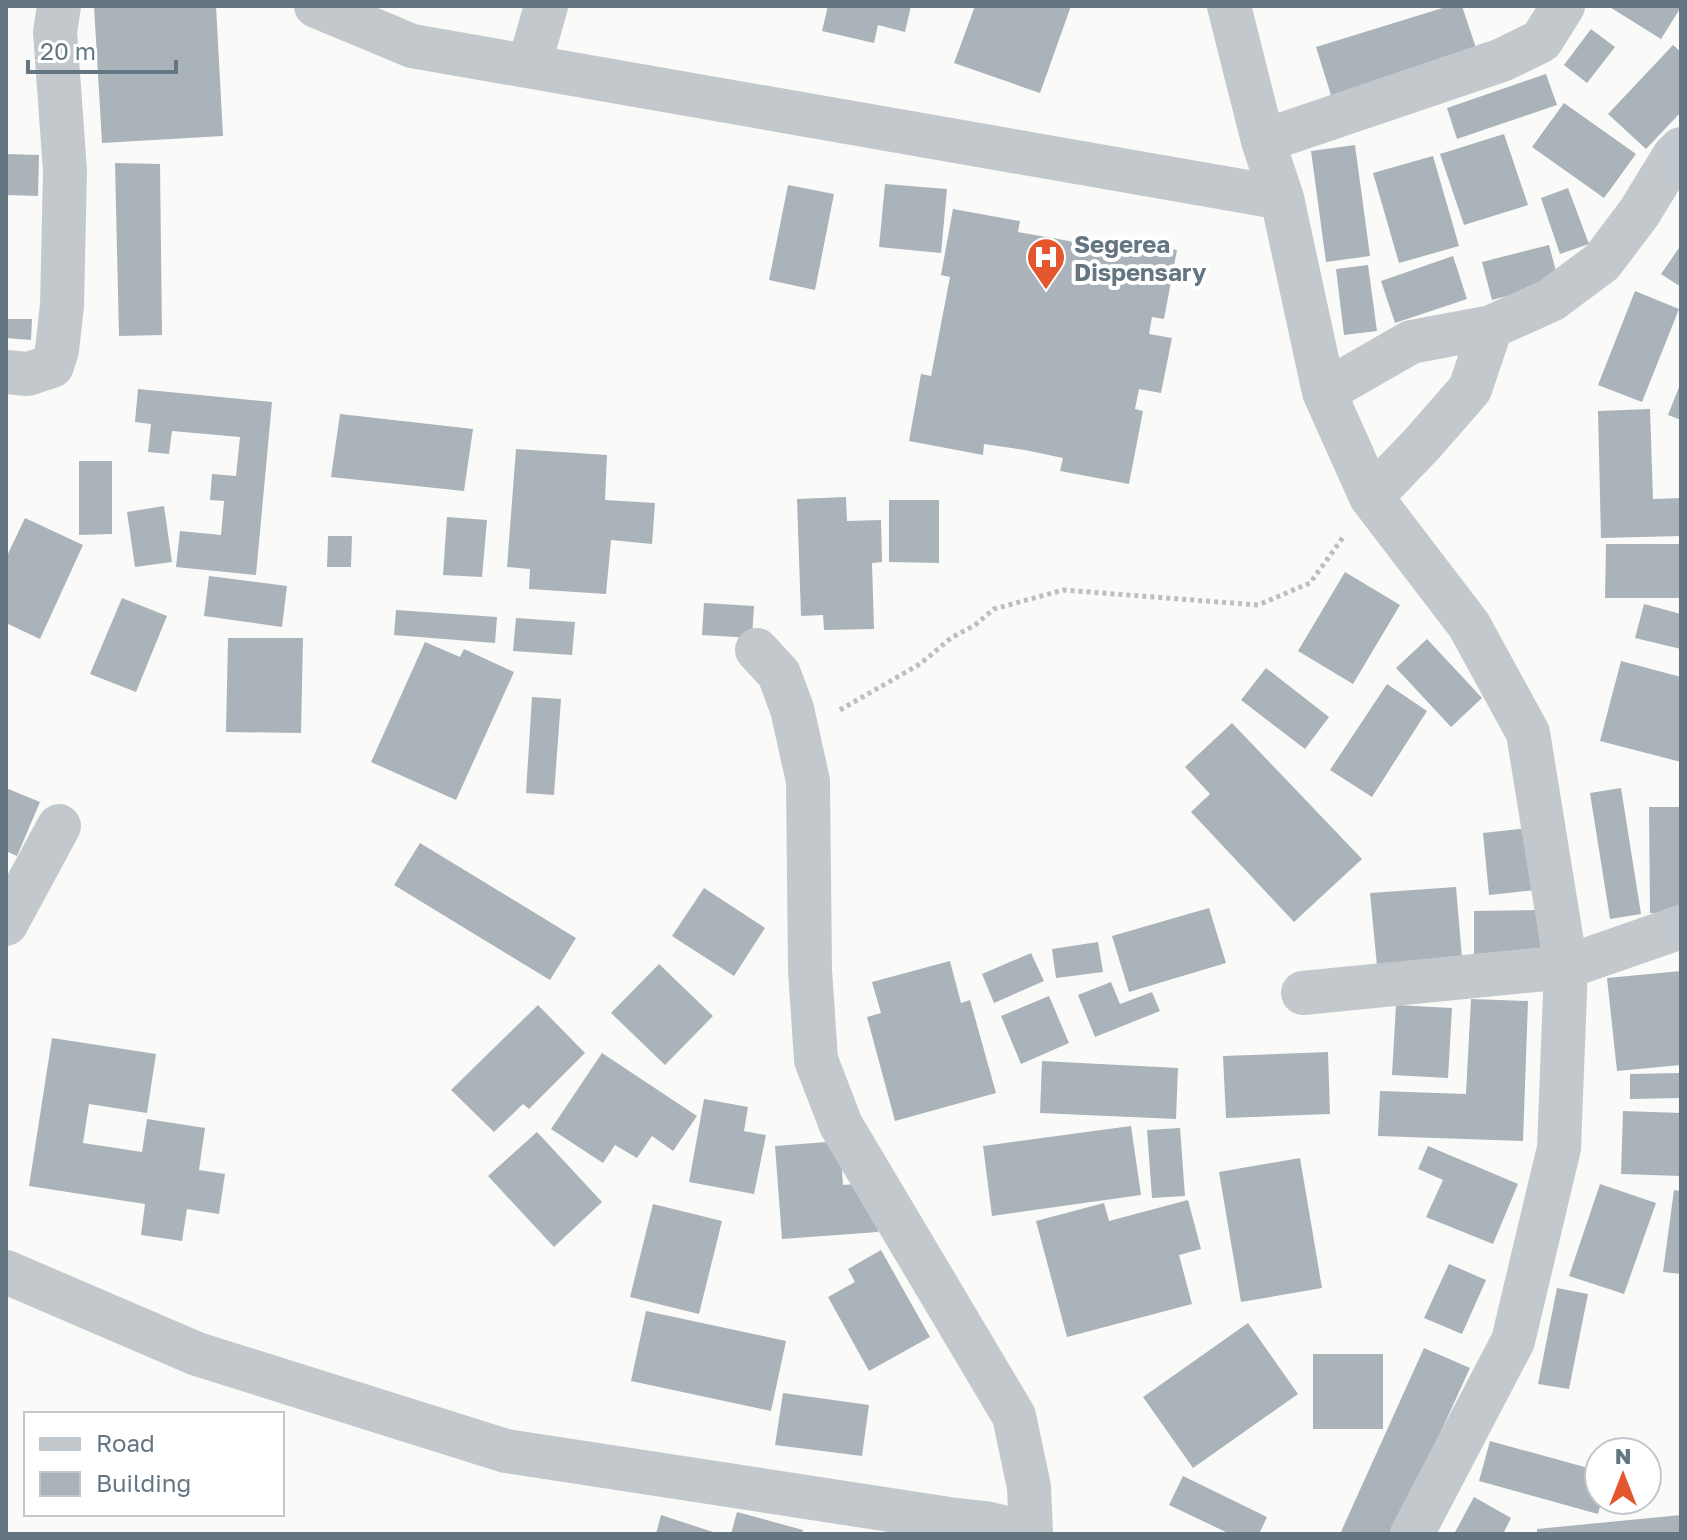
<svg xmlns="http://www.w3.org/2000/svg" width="1687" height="1540" font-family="'Golos Text',sans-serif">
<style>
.building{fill:#aab3b9}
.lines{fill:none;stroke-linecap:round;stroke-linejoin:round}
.path{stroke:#bbbfc2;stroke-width:5;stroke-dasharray:4 4;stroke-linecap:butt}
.minor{stroke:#c3c8cc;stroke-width:44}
.labels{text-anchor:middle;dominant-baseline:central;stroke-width:8;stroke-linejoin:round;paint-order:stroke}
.poi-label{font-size:24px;font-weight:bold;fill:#657683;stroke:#fff;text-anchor:start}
</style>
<rect width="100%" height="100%" fill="#fafaf8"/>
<path class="building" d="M94 6H216L223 136 102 143Z
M828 6H911L905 32 878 25 874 43 822 31Z
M975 6H1071L1040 93 954 63Z
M1449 6H1462L1480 60 1334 105 1316 47Z
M1608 6H1681V7L1661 39Z
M1591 29 1615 47 1587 83 1564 65Z
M1673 45 1681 52V112L1646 149 1608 114Z
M1546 74 1557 105 1457 139 1447 108Z
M1564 103 1636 154 1604 198 1532 147Z
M1504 134 1528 205 1464 225 1440 154Z
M1355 145 1370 256 1326 262 1311 151Z
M6 154 39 155 38 196 6 195Z
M1433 156 1459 246 1399 263 1373 173Z
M115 163 160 164 162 335 119 336Z
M885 184 947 189 941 253 879 247Z
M788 185 834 194 815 290 769 280Z
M1568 188 1589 244 1560 254 1541 198Z
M953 209 1020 221 1018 232 1103 247 1106 237 1177 250 1164 319 1152 317 1149 334 1172 338 1161 393 1139 389 1135 409 1143 411 1129 484 1060 471 1063 458 1025 450 984 444 983 455 909 441 921 374 931 376 950 277 941 275Z
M1549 245 1559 282 1492 300 1482 262Z
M1681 245V287L1661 274Z
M1453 256 1467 299 1395 323 1381 281Z
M1368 265 1377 331 1344 335 1336 269Z
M1635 291 1679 309 1642 402 1598 385Z
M6 319H32L31 340 6 338Z
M1681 382V420L1668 415Z
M138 389 272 402 256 575 176 567 180 531 221 535 224 501 210 500 212 474 236 476 240 437 172 431 169 454 148 452 151 424 135 422Z
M1650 409 1653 499 1681 498V536L1601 538 1598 411Z
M340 414 473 429 464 491 331 477Z
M516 449 607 455 605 500 655 503 652 544 611 540 606 594 529 589 530 569 507 567Z
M79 461H112V534L79 535Z
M846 497 847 521 881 520 882 562 872 563 874 629 824 630 823 615 801 616 797 499Z
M889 500H939V563L889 562Z
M164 506 172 562 135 567 127 512Z
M447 517 487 520 482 577 443 575Z
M25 518 83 545 40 639 6 623V558Z
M328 536H352L351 567H327Z
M1606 544H1681V598H1605Z
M1345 572 1400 605 1353 684 1298 651Z
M209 576 287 586 282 627 204 616Z
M122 598 167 616 136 692 90 674Z
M704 603 754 606 752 638 702 635Z
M1644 604 1681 614V649L1635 638Z
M396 610 497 617 495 643 394 635Z
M516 618 575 622 572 655 513 651Z
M228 638H303L301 733 226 732Z
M1427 639 1482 698 1451 727 1396 668Z
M425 642 460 657 464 649 514 672 456 800 371 762Z
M1621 661 1681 677V762L1600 741Z
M1266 668 1329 717 1305 749 1241 700Z
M1387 684 1427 711 1372 797 1330 770Z
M532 697 561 699 554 795 526 793Z
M1232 723 1362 859 1294 922 1191 812 1210 794 1185 767Z
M6 788 40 802 17 856 6 851Z
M1621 788 1641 914 1610 919 1590 793Z
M1649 807H1681V913H1650Z
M1528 828 1535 890 1489 895 1483 833Z
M420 843 576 938 550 980 394 885Z
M1456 887 1462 958 1377 966 1370 893Z
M704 888 765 928 734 976 672 936Z
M1209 908 1226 963 1129 992 1112 936Z
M1544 910 1545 955 1474 956V911Z
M1098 942 1103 972 1056 978 1052 949Z
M1031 953 1044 981 994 1003 982 974Z
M950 961 961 1003 970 1000 996 1093 895 1121 867 1017 881 1013 872 982Z
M659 964 713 1016 665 1065 611 1013Z
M1681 971V1065L1617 1071 1607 978Z
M1111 982 1120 1004 1152 992 1160 1011 1095 1037 1078 995Z
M1049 996 1069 1043 1021 1064 1001 1016Z
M1471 999 1528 1001 1523 1141 1378 1136 1380 1091 1466 1094Z
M538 1005 585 1053 529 1109 523 1104 494 1132 451 1090Z
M1396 1005 1452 1008 1448 1078 1392 1075Z
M52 1038 156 1054 147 1113 89 1104 83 1143 142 1152 147 1119 205 1128 199 1170 225 1174 219 1214 187 1209 182 1241 141 1235 145 1204 29 1186Z
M1328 1052 1330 1114 1226 1118 1223 1056Z
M602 1053 697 1116 673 1151 652 1136 637 1158 615 1145 603 1163 551 1129Z
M1042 1061 1178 1068 1176 1119 1040 1113Z
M1681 1073V1098L1630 1099V1074Z
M704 1099 748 1107 744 1131 766 1135 754 1194 689 1182Z
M1623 1111 1681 1113V1176L1621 1174Z
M1131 1126 1141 1195 992 1216 983 1146Z
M1180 1128 1185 1196 1152 1198 1147 1130Z
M537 1132 602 1202 554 1247 488 1176Z
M840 1141 843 1185 875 1183 878 1232 782 1239 775 1146Z
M1428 1146 1518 1184 1493 1244 1426 1217 1443 1180 1418 1169Z
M1300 1158 1322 1288 1241 1302 1219 1172Z
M1600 1184 1656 1203 1624 1294 1569 1276Z
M1674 1190 1681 1191V1274L1663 1272Z
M1188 1200 1201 1249 1179 1255 1192 1304 1067 1337 1036 1221 1104 1203 1109 1221Z
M653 1204 722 1221 699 1314 630 1297Z
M881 1250 930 1337 869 1371 828 1297 855 1282 848 1269Z
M1449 1264 1486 1280 1462 1334 1424 1318Z
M1557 1288 1588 1294 1569 1389 1538 1384Z
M646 1311 786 1341 771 1411 631 1381Z
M1248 1323 1298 1394 1193 1468 1143 1397Z
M1424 1348 1470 1368 1394 1534H1340Z
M1313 1354H1383V1429H1313Z
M783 1393 869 1405 862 1456 775 1445Z
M1490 1441 1599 1471V1500H1602L1598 1514 1479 1481Z
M1183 1476 1267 1517 1259 1534H1230L1169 1505Z
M1474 1497 1511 1518 1503 1534H1454Z
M737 1512 803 1530 802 1534H731Z
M661 1515 716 1533V1534H656Z
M1681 1515V1534H1537V1529Z"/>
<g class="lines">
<path class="path" d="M840 710 920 664 951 638 975 625 994 609 1063 590 1258 605 1310 583 1344 536"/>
<path class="minor" d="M316 6 412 46 1282 198
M1229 6 1263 141 1282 198 1324 392 1371 497 1469 625 1528 733 1566 967 1559 1148 1513 1341 1412 1534
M529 66 546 6
M1263 141 1502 60 1541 41 1563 6
M6 372 28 374 52 366 57 350 62 305 65 171 55 32 59 6
M1324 392 1411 342 1491 327 1551 300 1602 262 1639 213 1674 156 1681 149
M1371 497 1422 444 1470 389 1491 327
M757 650 779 674 792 709 808 781 810 970 816 1060 841 1125 1014 1416 1029 1487 1031 1533
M6 924 59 826
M1303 993 1566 967 1681 927
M6 1272 197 1354 506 1451 949 1519 985 1523 1031 1534"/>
</g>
<defs>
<symbol id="hospital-pin" viewBox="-11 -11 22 30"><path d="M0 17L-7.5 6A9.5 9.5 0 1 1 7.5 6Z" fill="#e4572e" stroke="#fff"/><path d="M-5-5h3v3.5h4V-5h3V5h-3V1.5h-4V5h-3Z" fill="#fff"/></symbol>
</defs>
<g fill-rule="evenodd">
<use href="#hospital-pin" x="1024" y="235" width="44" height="60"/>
</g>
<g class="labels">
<g class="poi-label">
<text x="1074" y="243">Segerea<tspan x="1074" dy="28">Dispensary</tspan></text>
</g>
</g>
<rect width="1687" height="1540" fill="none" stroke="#657683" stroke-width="16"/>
<rect x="24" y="1412" width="260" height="104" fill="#ffffff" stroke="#c1c8cd" stroke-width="2"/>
<rect x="40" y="1438" width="40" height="12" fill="#c3c8cc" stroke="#c1c8cd" stroke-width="2"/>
<text x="96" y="1452" font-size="24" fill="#657683">Road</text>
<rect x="40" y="1472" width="40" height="24" fill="#aab3b9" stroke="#c1c8cd" stroke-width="2"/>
<text x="96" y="1492" font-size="24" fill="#657683">Building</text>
<g transform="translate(1623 1476)"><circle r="38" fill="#ffffff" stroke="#c1c8cd" stroke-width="2"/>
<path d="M0-6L14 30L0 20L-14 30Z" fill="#e4572e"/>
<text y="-12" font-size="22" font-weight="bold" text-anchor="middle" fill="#657683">N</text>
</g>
<path d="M28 60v12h148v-12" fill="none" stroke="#657683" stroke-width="4"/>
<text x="40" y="60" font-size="24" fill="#657683" stroke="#ffffff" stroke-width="6" paint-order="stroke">20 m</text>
</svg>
